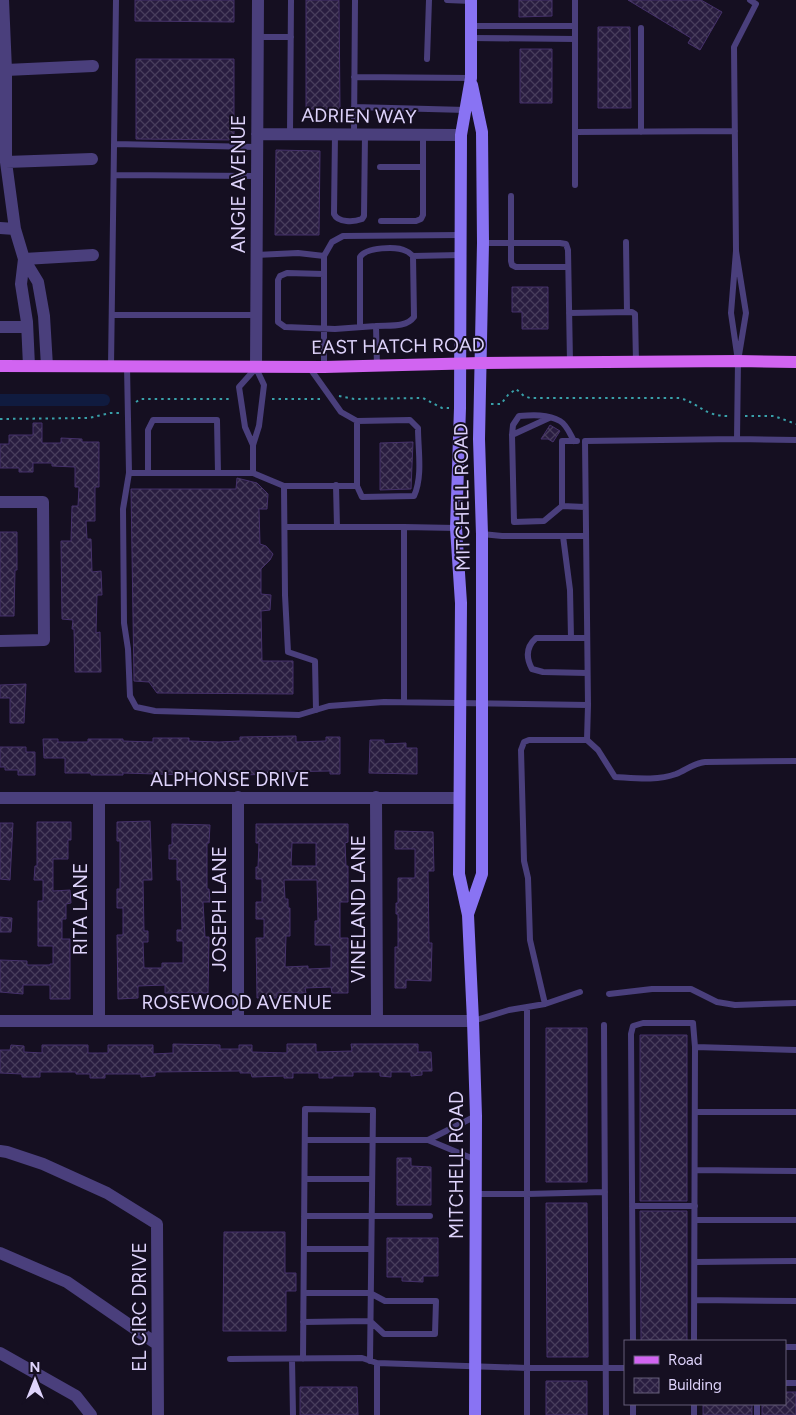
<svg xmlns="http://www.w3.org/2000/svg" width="796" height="1415" font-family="Figtree,sans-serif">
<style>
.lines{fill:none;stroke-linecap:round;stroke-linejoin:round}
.canal{stroke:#101b3f;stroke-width:12}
.building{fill:url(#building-cross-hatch);stroke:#45316a;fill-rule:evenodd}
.path{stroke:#39a0a9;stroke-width:2;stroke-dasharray:2.5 4;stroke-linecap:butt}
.service{stroke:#4a3f7c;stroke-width:6}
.minor{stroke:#4a3f7c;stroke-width:12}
.secondary{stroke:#8973f3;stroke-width:12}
.primary{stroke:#d164f1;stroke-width:12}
.labels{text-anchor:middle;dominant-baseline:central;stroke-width:4;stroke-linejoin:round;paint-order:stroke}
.street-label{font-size:19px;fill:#ded3fb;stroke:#150f21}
</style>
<defs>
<pattern id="building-cross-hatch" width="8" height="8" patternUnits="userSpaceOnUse" patternTransform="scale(1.25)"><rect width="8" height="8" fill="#291d40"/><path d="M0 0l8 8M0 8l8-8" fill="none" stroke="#483d5c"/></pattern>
</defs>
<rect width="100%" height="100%" fill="#150f21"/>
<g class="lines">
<path class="canal" d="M0 400H104"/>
</g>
<path class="building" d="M135 0H234V22L135 21Z
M306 0H339L340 109H306Z
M519 0H552V16L519 17Z
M628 0H701L722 12 700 50 688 43 691 38Z
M598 27H630L631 108H598Z
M520 49H552V103H520Z
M136 59H234V140L136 139Z
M276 150 320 151 319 235H275Z
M512 287H548V329H522V312H512Z
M33 423H42V443H61V438L82 439V442H99V487H95V521H86L87 539H91L92 572 101 571 102 595H97L96 633 100 632 101 672H75L74 629H72L73 620 62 619 61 541H71L72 506H78L79 487H75V467L52 466V463H33V472H19V468H0V444H9V435H33Z
M550 425 560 431 553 442 548 439H541Z
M413 442 411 489 380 490V443Z
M237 478 257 483 268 494 267 509H259L260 544 266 546 273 554 270 560 261 569V594L271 595 270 610 261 611 262 661H293V694L157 693 149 682 134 681 131 489H236Z
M0 532H17V570H15L14 616H0Z
M26 684 24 723H10V698H0V685Z
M296 736V742L326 741V737H340V774H330V771L275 772V774L241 775V772H188V775L123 773V775H91V773H65V758H44L43 739H58V742H88V739H123V741L153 742V738H189V741L219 742 240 741V737Z
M370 740H384V744L406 743V748H417V774L369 773Z
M0 747H26V752H35V775H18V770H5V767H0Z
M150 821 152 880H143L144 931H148V942H143L144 968H162V963H183V941H177V930H182L181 880H177V859H169V845H172V824L210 825 209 843H207V889H209L210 902H203L205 937H209L208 993H165V985L138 986V998L118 999 117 935H123V908H117V889H120V841H117V822Z
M37 822H71V840H68V859H53V891L70 890 71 903 66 904V919H62V939H70V999H50V985H23V994L0 992V960L27 961V965H50V964H53V946H38V901H43V880H34L35 866H37Z
M0 823H13L10 880 0 879Z
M256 824H348V842L345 843 346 866H348V902H340V938H348V993H332L331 987 305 988 306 993H277V998H257L256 938H264V919H256V902H262V879H256V867H258L259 843H256ZM292 843H316V866H291ZM284 880H317L318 921H315V945H331V968L308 969V966L285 967 286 936H290V908H288V899H285Z
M395 831 433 832 434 871H428L429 943H432L431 981 406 980V988H395V947H398V914H396V903H398V878H415V849H395Z
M0 917 12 918 11 932H0Z
M546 1028H587V1182H546Z
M640 1035H687V1201H640Z
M173 1044 220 1045V1049H239V1045H252V1052L287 1053V1044H316V1052L352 1051 351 1044H418V1052H431L432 1071H422V1075L411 1076V1072H391V1077L380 1076V1072H353V1076H333V1078H319V1073H293V1078H284V1076L252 1077 251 1073H240V1071L155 1072V1076L141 1077V1074H105V1078H90V1074H76V1072H40V1077H22V1074L0 1073V1050H10L11 1045 24 1046V1052L42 1053V1045H88V1053H108V1045H153V1054L173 1053Z
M397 1158H411V1166L431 1167V1205H397Z
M546 1203H587L588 1357H547Z
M640 1211H687V1341H641Z
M224 1232H285V1273H296V1291H286V1331H223Z
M387 1238H438V1276H423V1282L402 1281V1277H387Z
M546 1381H587V1415H546Z
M300 1387H357L358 1415H300Z
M785 1392H796V1415H762V1404H785Z
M703 1404H752V1415H703Z"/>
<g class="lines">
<path class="path" d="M339 396 354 399 423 398 442 408H449
M272 399H320
M136 402 141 399H232
M491 404H501L508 395 516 389 524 396 530 398H680C700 404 704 416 728 416
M745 416H774L796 424
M0 419 89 418 110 413H120"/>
<path class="service" d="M447 0 471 1
M575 0V132L735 131
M471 26H575
M641 28V132
M258 37H291
M471 38 575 39
M427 59 429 0
M354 77 471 78
M354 107 466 110
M575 132V185
M290 134 291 0
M335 134 334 214C338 223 354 222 362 219L364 216 365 134
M354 134 355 0
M114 144 257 147
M380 167H423
M114 175 257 176
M511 196V261L512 265 516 267H568
M381 221H416L421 219 423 215V135
M626 242 627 312
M483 243H560L566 244 568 250 570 362
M256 255 298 253 324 256 332 242 343 236 460 235
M324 274 287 273 280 276 278 280V322L285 327 335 329 376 326
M569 313 632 312 635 314 636 362
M112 315H256
M360 327V257C366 247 397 246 406 251 409 252 411 254 413 256
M737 354 731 313 736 251 734 47 756 4 750 0
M111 366 116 0
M127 366 129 473 123 509 124 623 128 649 130 696 136 707 155 711 299 715 329 706 384 702 588 705 585 441 737 439 738 361 746 313 736 251
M377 366 376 326C389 325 406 328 414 317L413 256 460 255
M309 367 341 412 357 421 410 420 418 428C418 450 423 476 414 496L362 497 357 486
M324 367V256
M256 368 264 385 259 426 253 445 245 427 239 387Z
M512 435 549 418
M737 439 796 440
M577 441H562V506L585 507
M253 445V473
M129 473H253L284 486H357V421
M148 473V430L153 420H217L218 473
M336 485 337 527H404
M284 486 285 595 288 652 315 661 316 710
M562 506 544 521 514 522 512 435 513 425 519 416C532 415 548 414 560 421 567 425 570 434 574 441
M285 527H337
M482 534 502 536H585
M563 536 570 590 571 638
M587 638H536C526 647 526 658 532 669L543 672 587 673
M404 702V527L456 528
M588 705 587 740 598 750 615 777C634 778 657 781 676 774 686 770 694 763 705 762L796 761
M609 994 652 989H691L717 1002 735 1005 796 1003
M545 1004 530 940 528 878 524 861 521 750 524 742 529 740H587
M527 1007V1194L605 1192
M473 1021 509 1010 545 1004 580 992
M604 1025 606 1415
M695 1047 796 1050
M695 1112H796
M476 1116 428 1140 476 1160
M305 1140H428
M695 1170 796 1171
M305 1179H372
M476 1194H527V1368H625
M632 1206H695
M304 1216H430
M695 1220H796
M304 1249H371
M695 1262 796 1261
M695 1300 796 1301
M303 1322 370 1321 384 1334H435L436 1301H385L370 1293H304
M633 1341 631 1034 633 1026 643 1023H693L695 1047 694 1341
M785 1347H796
M230 1359 362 1358 377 1363 527 1368V1415
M292 1359 293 1415
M303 1359 305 1109 373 1110 370 1361
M785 1383H796
M694 1404V1415
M757 1404V1415
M377 1415V1363
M633 1415V1404"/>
<path class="minor" d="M3 0 6 70V162L15 229 24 259 38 282 44 316 47 366
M6 70 93 66
M257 134 461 135
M6 162 92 159
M0 228 15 229
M24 259 21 284 27 322 29 366
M24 259 93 255
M0 327H27
M256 368 258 0
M0 502H43L44 640 0 641
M238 797V1021
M376 797 377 1021
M0 798H459
M99 798V1021
M0 1021H473
M0 1151 7 1152 43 1164 107 1193 157 1224 158 1415
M0 1253 67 1282 157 1344
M0 1353 76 1396 91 1415"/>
<path class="secondary" d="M471 0V78L461 135 460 408 456 528 461 603 459 874 468 915 473 1021 476 1116 475 1415
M468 914 482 874V534L479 439 483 243 482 132 472 85"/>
<path class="primary" d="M0 366 324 367 481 363 738 361 796 362"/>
</g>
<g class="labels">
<g class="street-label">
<text transform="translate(359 116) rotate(1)">ADRIEN WAY</text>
<text transform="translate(238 184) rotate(-90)">ANGIE AVENUE</text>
<text transform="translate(398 346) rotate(-1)">EAST HATCH ROAD</text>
<text transform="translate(462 497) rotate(-91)">MITCHELL ROAD</text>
<text x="230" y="779">ALPHONSE DRIVE</text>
<text transform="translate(80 909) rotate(-90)">RITA LANE</text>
<text transform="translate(219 909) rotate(-90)">JOSEPH LANE</text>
<text transform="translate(358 909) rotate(-90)">VINELAND LANE</text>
<text x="237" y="1002">ROSEWOOD AVENUE</text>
<text transform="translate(456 1165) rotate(-90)">MITCHELL ROAD</text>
<text transform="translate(139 1307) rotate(-90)">EL CIRC DRIVE</text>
</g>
</g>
<rect x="624" y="1340" width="162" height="65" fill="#150f21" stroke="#655d78"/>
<rect x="634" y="1356" width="25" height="8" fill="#d164f1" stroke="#655d78"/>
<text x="668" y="1365" font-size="15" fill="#ded3fb">Road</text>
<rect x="634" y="1378" width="25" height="15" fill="url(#building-cross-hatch)" stroke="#655d78"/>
<text x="668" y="1390" font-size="15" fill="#ded3fb">Building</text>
<g transform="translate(35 1380)" stroke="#150f21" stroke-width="4" paint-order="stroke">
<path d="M0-4L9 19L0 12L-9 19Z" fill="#ded3fb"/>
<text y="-8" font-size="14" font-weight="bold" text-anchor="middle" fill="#ded3fb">N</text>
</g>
</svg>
